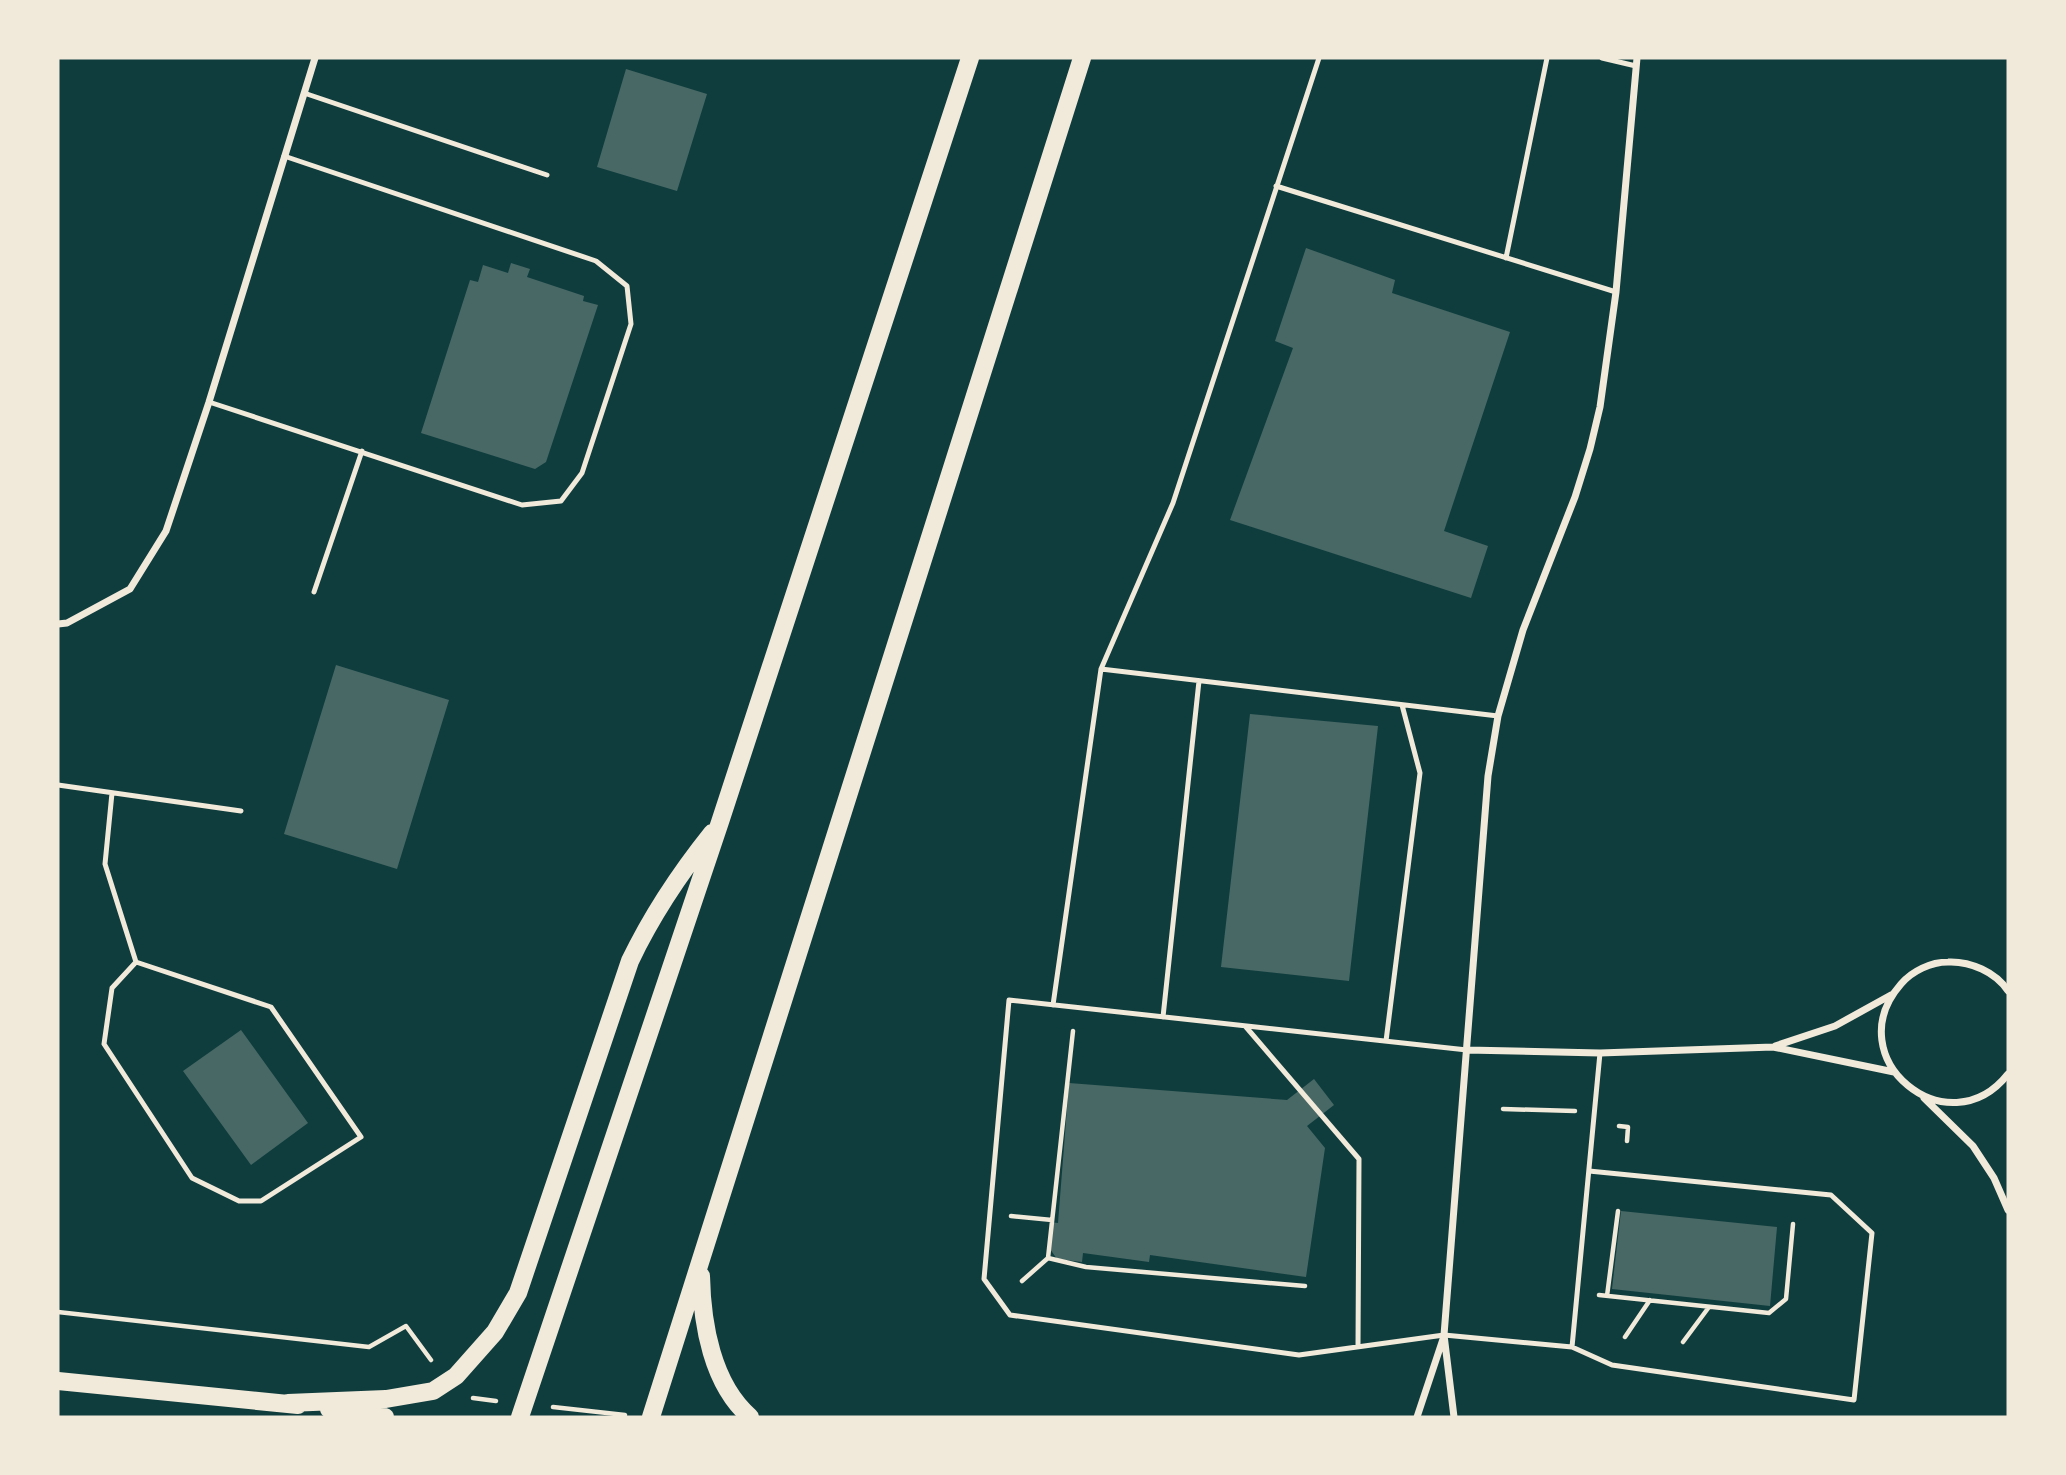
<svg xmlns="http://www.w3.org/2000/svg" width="2066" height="1475" font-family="'PT Sans Narrow',sans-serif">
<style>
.building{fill:#486865}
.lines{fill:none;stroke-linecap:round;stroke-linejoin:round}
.path{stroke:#f1e9da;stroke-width:4.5}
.service{stroke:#f1e9da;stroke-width:5}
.minor{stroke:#f1e9da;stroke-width:7}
.primary{stroke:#f1e9da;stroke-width:18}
</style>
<rect width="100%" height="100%" fill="#0f3d3e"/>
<path class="building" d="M626 69 707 94 677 191 597 167Z
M1306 248 1395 280 1392 293 1510 332 1444 531 1488 546 1471 598 1230 520 1293 348 1275 341Z
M511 263 530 269 527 277 584 296 583 301 598 305 546 462 535 469 421 433 470 280 478 282 483 265 508 273Z
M336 665 449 700 397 869 284 834Z
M1250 714 1378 726 1349 981 1221 967Z
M241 1030 308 1123 251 1165 183 1071Z
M1314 1079 1334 1105 1307 1126 1325 1148 1306 1277 1150 1255 1149 1262 1083 1253 1082 1262 1057 1259 1050 1249V1222L1058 1223 1069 1083 1287 1100Z
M1621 1211 1777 1227 1770 1306 1612 1289Z"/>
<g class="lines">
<path class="path" d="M1073 1031 1048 1258 1086 1267 1305 1286
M1503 1109 1575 1111
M1619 1126 1628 1127 1627 1141
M1011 1216 1052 1220
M1022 1281 1048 1258
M1599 1295 1769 1313 1786 1299 1793 1224
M1607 1296 1618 1211
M58 1312 369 1347 406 1326 431 1360
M1625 1337 1650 1300
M1683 1342 1709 1307
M473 1398 496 1401
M553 1407 625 1415"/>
<path class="service" d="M1602 58 1636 66
M304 93 547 175
M1276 186 1616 292
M1506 258 1547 58
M209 402 522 505 561 501 582 473 631 324 627 286 596 261 284 156
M314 592 362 451
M1101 669 1173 503 1319 58
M58 785 241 811
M112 793 105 864 136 962
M136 962 271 1007 361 1137 261 1201H239L192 1178 104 1044 112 988Z
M1053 1005 1101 669 1498 716
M1163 1017 1199 681
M1246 1027 1359 1159 1358 1346
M1386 1041 1420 773 1402 705
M1467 1050 1009 1000 984 1279 1010 1315 1299 1355 1444 1335 1572 1347 1612 1365 1854 1400 1872 1233 1831 1195 1589 1171
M1572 1347 1600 1053"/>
<path class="minor" d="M58 624 67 623 130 589 166 531 209 402 315 58
M2008 991C1996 972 1970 961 1948 962 1931 962 1912 971 1901 984 1836 1058 1948 1150 2008 1074
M1775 1046 1835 1026 1891 995
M1467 1050 1600 1053 1773 1047 1894 1072
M1924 1098 1973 1146 1994 1178 2008 1210
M1417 1417 1443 1339
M1454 1417 1444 1335 1488 776 1498 716 1523 630 1575 497 1590 449 1600 407 1616 292 1637 58"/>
<path class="primary" d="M701 1276C702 1324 712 1384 750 1417
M58 1381 298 1405
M288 1403 386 1399 433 1391 456 1376 495 1332 518 1293 630 961C652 915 680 873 712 833
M329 1409 385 1417
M520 1417 720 822 970 58
M651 1417 1082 58"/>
</g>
<rect width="2066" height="1475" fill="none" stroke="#f1e9da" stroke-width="119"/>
</svg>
